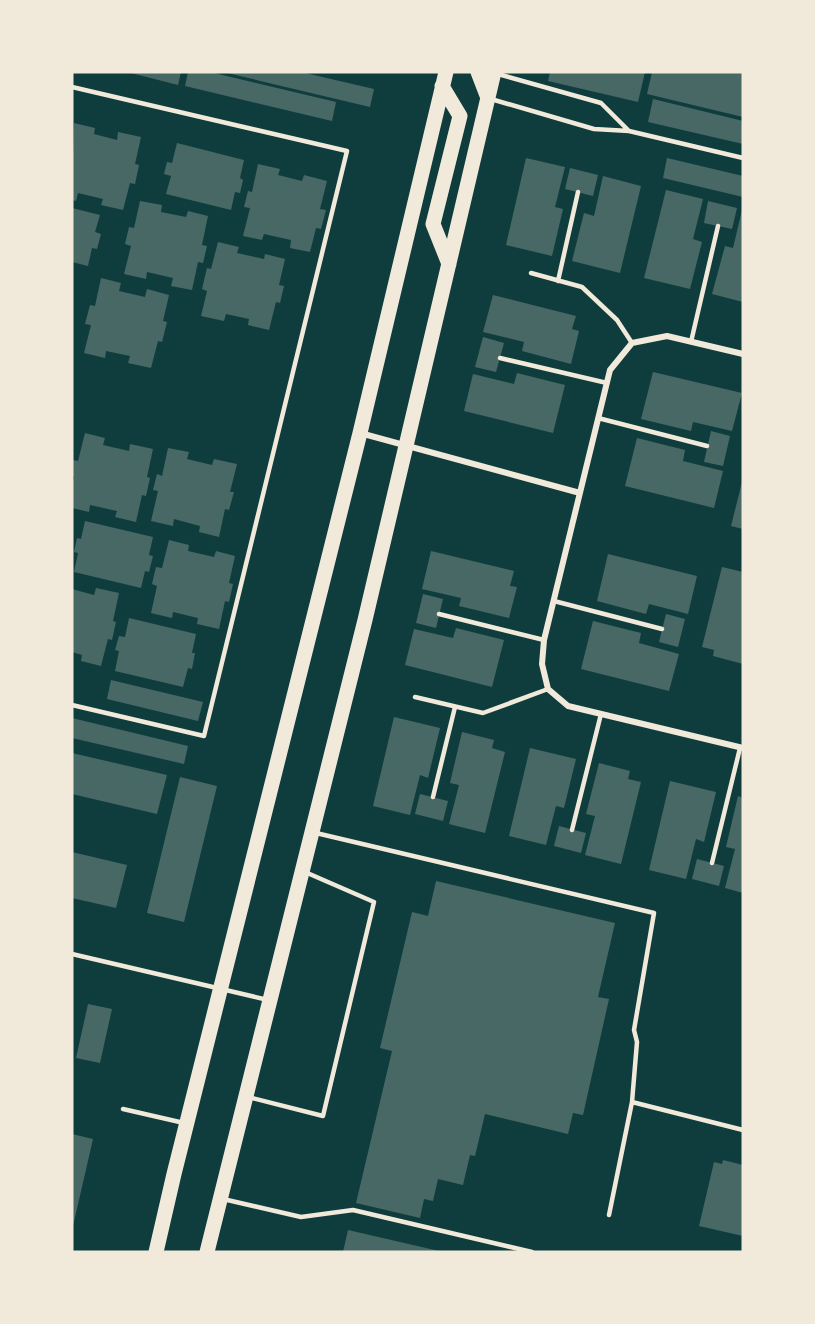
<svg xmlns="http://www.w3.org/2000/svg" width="815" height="1324" font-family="Inter,sans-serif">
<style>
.building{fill:#486865}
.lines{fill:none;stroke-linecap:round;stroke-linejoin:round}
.service{stroke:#f1e9da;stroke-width:4.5}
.minor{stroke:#f1e9da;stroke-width:6}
.primary{stroke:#f1e9da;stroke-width:15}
</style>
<rect width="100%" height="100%" fill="#0f3d3e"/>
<path class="building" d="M127 72H181L178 85Z
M188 72H210L336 102 332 121 185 86Z
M223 72H301L374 89 370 107Z
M550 72H645L638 102 548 81Z
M652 72H743V117L647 94Z
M653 99 743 121V144L648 122Z
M74 123 95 128 94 134 117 140 118 132 141 137 135 164 139 165 135 184 130 183 123 210 101 205 103 199 78 193 76 201 72 200Z
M177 143 244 160 240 178 243 180 240 193 235 192 231 210 166 194 171 176 164 174 167 162 172 163Z
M526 158 565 167 555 207 563 209 552 256 506 245Z
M667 158 743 176V197L663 178Z
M258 164 280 169 278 175 302 181 304 175 327 181 320 209 326 210 321 229 316 228 310 252 290 248 291 240 264 234 262 240 243 236 250 208 244 207 248 191 252 192Z
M570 168 598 175 593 196 565 189Z
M603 176 641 186 620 273 572 261 584 213 594 216Z
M666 190 703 199 693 239 702 242 690 289 644 278Z
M140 201 162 205 161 212 186 217 188 211 208 216 202 245 207 246 203 263 198 262 192 290 171 286 173 278 147 272 146 279 124 274 131 246 125 244 129 227 134 228Z
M708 201 737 208 732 229 704 223Z
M72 208 100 215 95 232 101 234 97 249 92 248 88 266 72 262Z
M742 210 743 211V302L712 294 725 246 733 248Z
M218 242 239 247 237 253 264 259 265 254 285 259 279 285 284 286 280 303 276 302 269 330 248 325 249 319 226 314 224 321 201 316 207 291 202 289 207 268 211 269Z
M101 278 121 283 119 291 145 297 147 289 169 295 163 321 167 322 162 342 158 341 151 368 128 363 130 356 106 351 105 358 84 353 91 325 85 324 90 305 95 306Z
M493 295 576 316 572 329 579 331 571 364 522 351 524 342 483 332Z
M483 337 504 343 496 372 475 367Z
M653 372 742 393 732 431 693 422 691 431 641 419Z
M517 373 565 385 553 433 464 411 473 374 514 384Z
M711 431 730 436 723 466 704 462Z
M85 433 105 438 103 445 129 451 130 444 153 449 147 477 150 478 146 496 142 495 136 522 115 517 117 511 90 505 89 512 72 508V487L74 477 72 476V464L73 460 78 461Z
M637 438 685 450 683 461 723 471 714 508 625 486Z
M168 448 189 452 187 459 212 465 214 459 237 464 230 492H234L229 510 225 509 219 537 199 532 200 526 174 519 173 526 151 521 158 491 153 490 157 474 162 476Z
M742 482H743V529L731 526Z
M85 521 153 537 149 555 153 556 149 572 145 571 141 588 74 572 78 553 74 552 77 538 81 539Z
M169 540 189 545 188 551 214 557 216 551 235 556 229 583 233 584 229 602 225 601 219 629 197 624 198 618 173 612 172 618 151 613 157 586 152 584 156 567 162 568Z
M431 551 514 571 510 586 517 587 509 618 459 606 461 598 422 589Z
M608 554 697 576 688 614 649 604 646 614 597 601Z
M722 567 743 572V664L713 656 714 650 702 647Z
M96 588 119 593 113 621 116 622 112 640 108 639 101 666 81 661 82 655 72 652V589L94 595Z
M423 594 443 599 436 628 416 623Z
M666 614 685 619 678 647 659 642Z
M129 618 196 634 192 653H195L192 669 188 668 183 687 115 671 119 651 115 650 119 636 125 637Z
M593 621 641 633 639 643 679 654 669 691 581 669Z
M456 628 504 640 492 687 405 665 414 629 453 638Z
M111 680 203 702 198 721 107 699Z
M394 717 440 728 428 778 420 775 410 815 373 806Z
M72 718 188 746 184 764 72 738Z
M462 732 494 740 492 748 505 752 485 833 449 824 459 785 450 783Z
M530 748 576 759 564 808 556 806 546 845 509 836Z
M72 753 167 775 157 814 72 794Z
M599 763 630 771 628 779 641 782 621 864 585 855 595 816 586 814Z
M180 777 217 786 184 922 147 913Z
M670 781 716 792 704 842 696 839 686 879 649 870Z
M420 794 448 801 443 821 415 814Z
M738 796 743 798V893L725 888 735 849 726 847Z
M559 826 586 833 581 853 554 846Z
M72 852 127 865 116 908 72 898Z
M697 859 724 866 719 886 692 879Z
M436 881 615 923 598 997 609 999 583 1115 573 1113 568 1134 485 1114 475 1156 470 1155 463 1185 438 1179 433 1201 424 1199 420 1218 356 1203 392 1051 380 1048 412 912 428 916Z
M88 1004 112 1009 100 1063 76 1058Z
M72 1134 93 1139 73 1226 72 1225Z
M723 1160 743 1165V1236L699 1226 714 1162 722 1164Z
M348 1230 439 1251V1252H343Z"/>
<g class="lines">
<path class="service" d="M498 74 601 103 629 131
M72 87 347 151 204 736 72 705
M491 99 594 129 629 131 743 158
M531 273 582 287 617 320 632 343
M558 281 578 192
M691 342 718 226
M500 358 607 383
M598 418 707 446
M554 601 662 629
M439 614 544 640
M415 697 483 713 548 689
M433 797 455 707
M572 830 601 714
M316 833 654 913 634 1030 637 1042 632 1102 743 1130
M712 863 740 748
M72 954 268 1000
M248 1097 323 1116 374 902 305 872
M123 1109 184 1123
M223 1199 301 1217 353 1210 532 1252
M609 1215 632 1102"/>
<path class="minor" d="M743 354 667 336 632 343 610 370 544 640 542 664 548 689 568 706 743 748
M360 433 580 493"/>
<path class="primary" d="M478 72 488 98
M442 86 460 116 433 224 449 264
M156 1252 174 1174 360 433 446 72
M207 1252 365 620 494 72"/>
</g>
<rect width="815" height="1324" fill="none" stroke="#f1e9da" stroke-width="147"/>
</svg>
